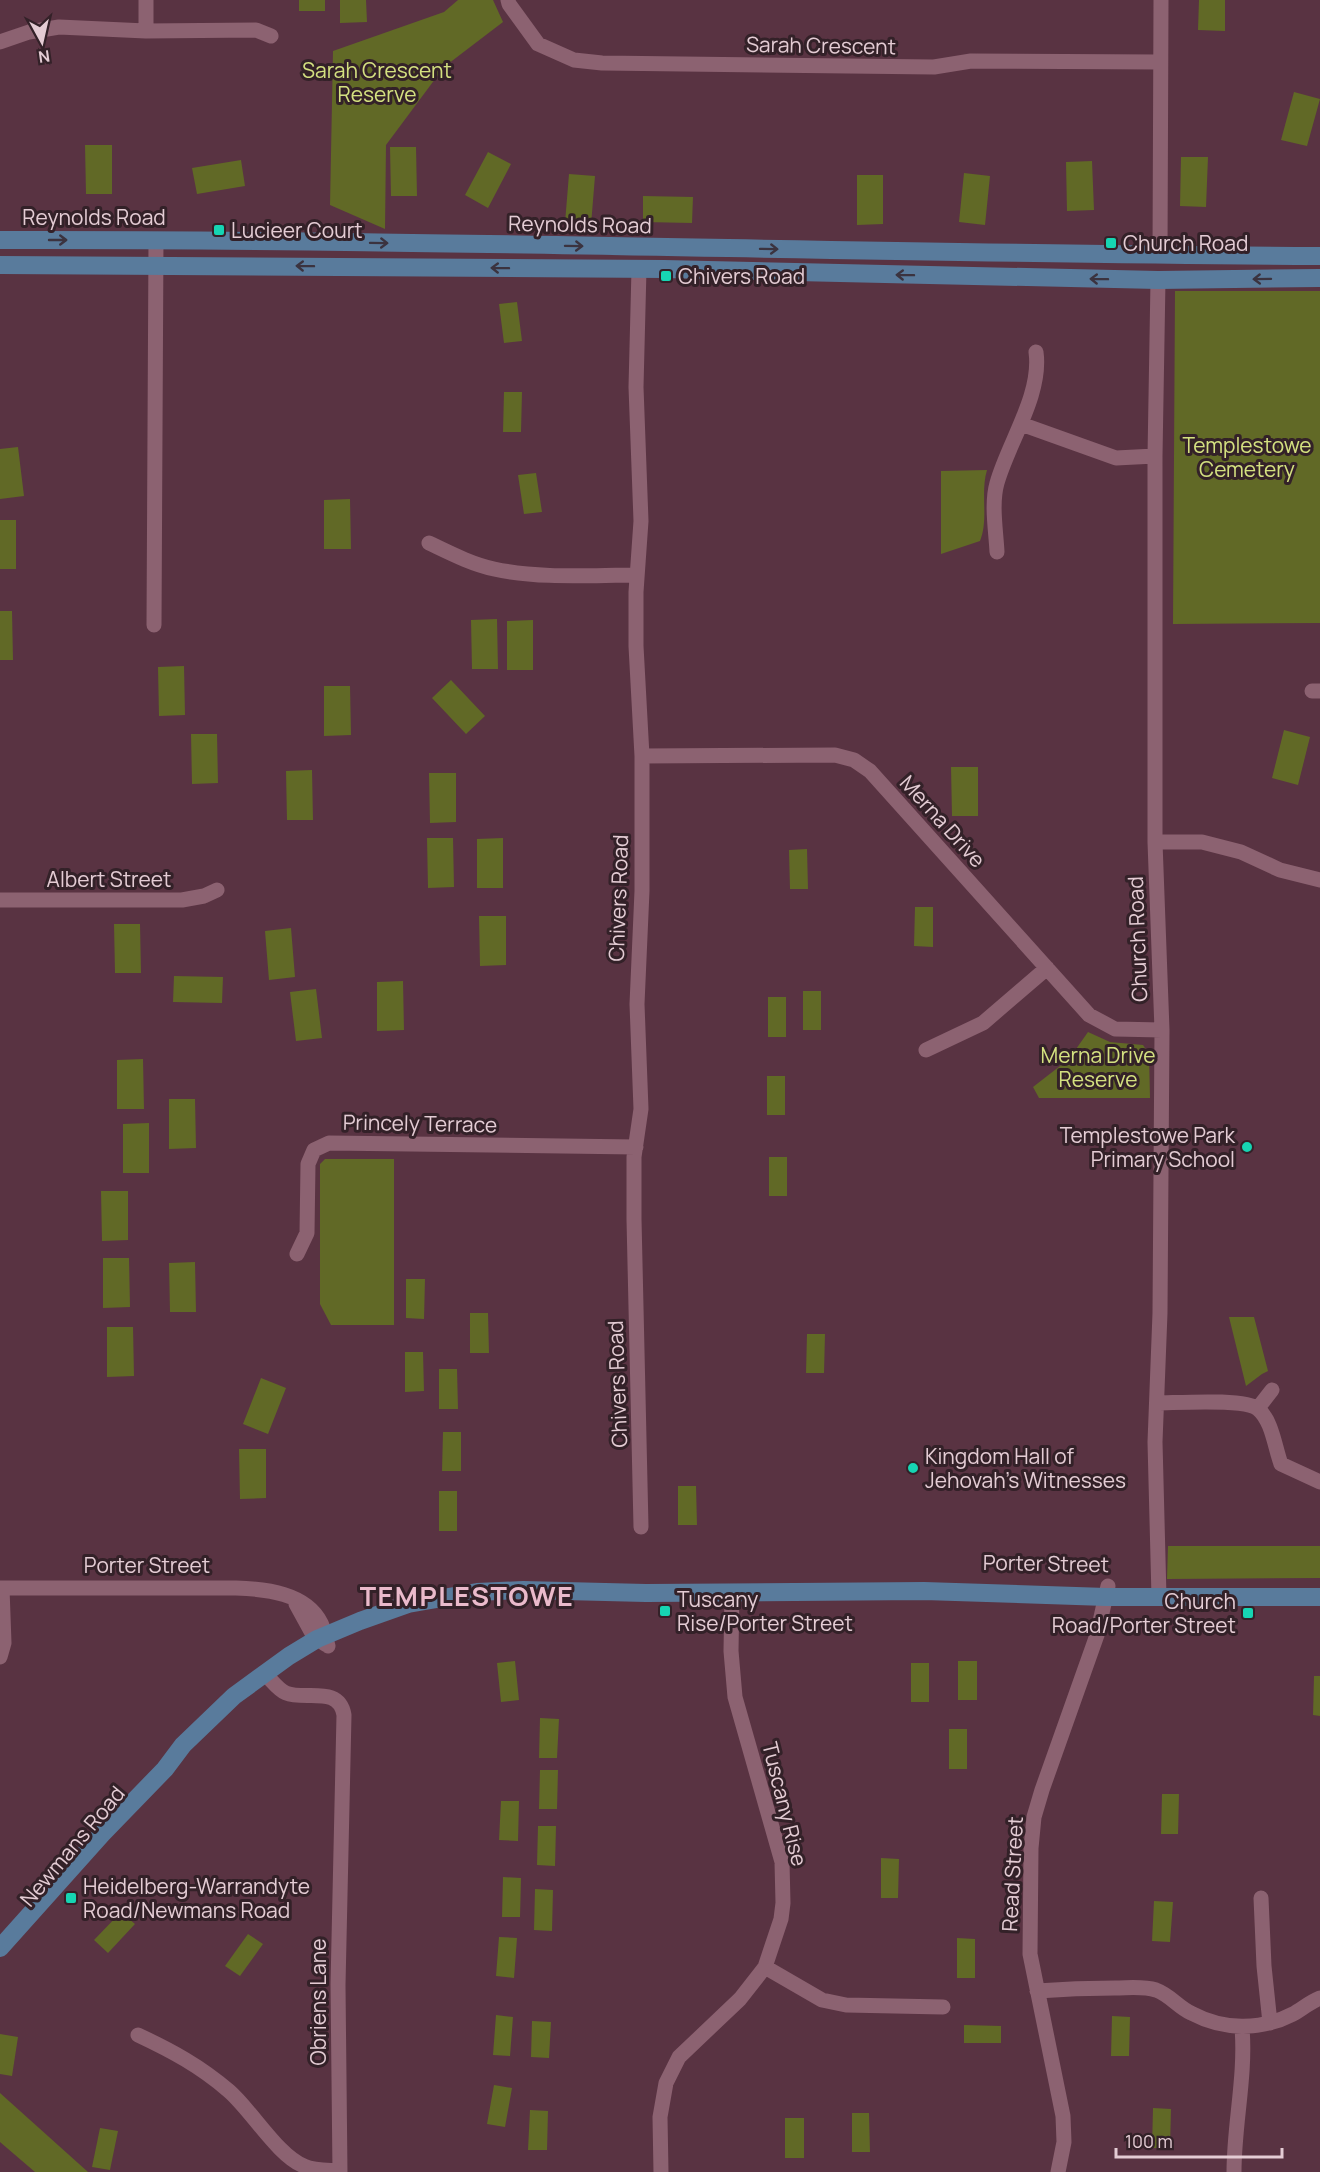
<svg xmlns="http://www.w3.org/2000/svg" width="1320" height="2172" font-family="Manrope,sans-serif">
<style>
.green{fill:#616926}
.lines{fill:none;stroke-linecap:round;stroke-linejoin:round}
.minor{stroke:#8c6271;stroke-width:15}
.major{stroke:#597b9c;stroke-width:18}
.oneway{stroke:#3b333f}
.poi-dot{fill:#16d5b3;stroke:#332128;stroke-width:2}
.labels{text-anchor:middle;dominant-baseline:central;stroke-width:6;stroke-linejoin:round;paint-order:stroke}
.street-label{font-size:21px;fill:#e4ccd4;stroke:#332128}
.park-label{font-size:21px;fill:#d4e180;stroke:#332128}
.poi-label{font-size:21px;fill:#e4ccd4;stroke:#332128;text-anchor:start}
.district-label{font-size:27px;font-weight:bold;letter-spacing:1.5px;fill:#eabacb;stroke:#332128}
</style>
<rect width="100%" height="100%" fill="#593342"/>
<path class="green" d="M299 0H325V11H299Z
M340 0H366L367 22 340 23Z
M458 0H493L503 22 444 67 386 145 385 229 330 205 333 51 444 12Z
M1199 0H1225V31L1198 30Z
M1294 92 1320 99 1307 146 1281 140Z
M85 145H112V194H86Z
M390 147H416L417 196H391Z
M488 152 511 164 488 208 465 195Z
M1181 157H1208L1206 207 1180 206Z
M241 160 245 186 197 194 192 168Z
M1092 161 1094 210 1067 211 1066 162Z
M964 173 990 176 985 225 959 222Z
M569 174 595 176 591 225 565 223Z
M857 175H883V224L857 225Z
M643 196 693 197 692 223 643 222Z
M1175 291H1320V623L1173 624Z
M517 302 522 341 504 343 499 304Z
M504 392H522L521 432H503Z
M18 447 24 496 0 499V449Z
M987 470C980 493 989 519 980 541L941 554V471Z
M536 473 542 512 524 514 518 475Z
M350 499 351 549H324V500Z
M0 520H16V569H0Z
M0 611H12L13 660H0Z
M497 619 498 669H472L471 620Z
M533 620V670H507V621Z
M184 666 185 715 159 716 158 667Z
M451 680 485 716 466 734 432 698Z
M324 686H350L351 735 324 736Z
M1284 730 1310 737 1298 785 1272 778Z
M191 734H217L218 783 192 784Z
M951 767H978V816H952Z
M312 770 313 820H287L286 771Z
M429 773H456V822L430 823Z
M427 838H453L454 887 428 888Z
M503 838V888H477V839Z
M807 849 808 889H790L789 850Z
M915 907H933V947L914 946Z
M479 916H506V965L480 966Z
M114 924H140L141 973H115Z
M291 928 295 977 269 980 265 931Z
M174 976 223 977 222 1003 173 1002Z
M403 981 404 1030 377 1031V982Z
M316 989 322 1038 296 1041 290 992Z
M803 991H821V1030H803Z
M768 997H786V1037H768Z
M1088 1032 1110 1042 1143 1045 1149 1054 1150 1098H1039L1033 1087 1069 1059Z
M143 1059 144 1109H117V1060Z
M767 1076H785V1115H767Z
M169 1099H195L196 1148 169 1149Z
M149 1123V1173H123V1124Z
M769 1157H787V1196H769Z
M325 1159H394V1325H331L320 1304V1164Z
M101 1191H128V1240L102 1241Z
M103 1258H129L130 1307 103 1308Z
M195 1262 196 1312H170L169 1263Z
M406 1279H425L424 1319 406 1318Z
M470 1313H488L489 1353H470Z
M1229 1317H1254L1268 1371 1262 1374 1246 1386Z
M107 1327H133L134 1376 107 1377Z
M807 1334H825L824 1373H806Z
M405 1352H423L424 1391 405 1392Z
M439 1369H457L458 1409H439Z
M261 1378 286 1388 268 1434 243 1424Z
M443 1432H461V1471H442Z
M239 1449H266V1498L240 1499Z
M678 1486H696L697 1525H678Z
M439 1491H457V1531H439Z
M1168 1546H1320V1578L1167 1579Z
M515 1661 519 1700 501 1702 497 1663Z
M958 1661H977V1700H958Z
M911 1663H929V1702H911Z
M1314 1676H1320V1716L1313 1715Z
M540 1718 559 1719 557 1758H539Z
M949 1729H967V1769H949Z
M540 1770H558L557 1809H539Z
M1162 1794H1179L1178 1834H1161Z
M501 1801H519L518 1841 499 1840Z
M538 1826H556L555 1866 537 1865Z
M881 1858 899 1859 898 1898H881Z
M503 1877 521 1878 520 1917H502Z
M535 1889 553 1890 552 1931 534 1930Z
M1154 1901 1173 1902 1170 1942 1152 1941Z
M121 1912 135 1924 108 1953 94 1940Z
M248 1934 263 1944 240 1976 225 1966Z
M499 1937 517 1938 514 1978 496 1976Z
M957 1938 975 1939V1978H957Z
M496 2015 513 2017 510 2056 493 2055Z
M1112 2016 1130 2017 1129 2056H1111Z
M532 2021 551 2022 549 2058 531 2057Z
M964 2025 1001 2026V2043H964Z
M0 2034 18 2037 12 2076 0 2074Z
M494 2085 512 2088 505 2127 487 2124Z
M0 2093 88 2172H35L0 2142Z
M1153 2108 1171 2109 1170 2148H1152Z
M530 2110 548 2111 547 2150H528Z
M852 2113H869L870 2152H852Z
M785 2118H804V2158H785Z
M100 2128 118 2131 110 2170 92 2167Z"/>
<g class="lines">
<path class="minor" d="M508 0 509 4 538 44 574 60 602 63 934 67 971 61 1159 62
M146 31V0
M0 42 29 32 59 27 146 31 256 30 271 36
M1160 255 1161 0
M639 269 636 387 641 521 636 592V646L642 756V891L637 1004 641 1109 634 1157V1219L641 1527
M1158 280 1155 456V842L1162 1030 1160 1313 1155 1442 1159 1597
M1021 424 1116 458 1155 456
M429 543C450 553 471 564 494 569 541 579 590 575 637 575
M997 552C996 531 991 504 997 483 1008 443 1042 395 1036 352
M154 625 156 240
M1312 691H1320
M642 756 835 755 854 760 870 771 1089 1015 1115 1029 1162 1030
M1155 842H1202L1241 852 1280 870 1320 880
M0 900H182L204 896 217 890
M926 1050 983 1023 1047 968
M297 1254 307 1233 308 1164 314 1150 329 1143 636 1147
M1157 1403C1176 1403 1245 1398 1258 1409 1272 1420 1275 1448 1281 1464L1320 1482
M1258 1408 1272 1390
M0 1588H236C266 1589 306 1593 321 1623 324 1630 326 1639 328 1646
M296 1604 313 1635 325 1644
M0 1657 4 1643 2 1588
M264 1673C271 1679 277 1689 286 1693 305 1701 339 1685 344 1715L338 1985 340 2172
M1261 1898 1264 1966 1270 2023
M765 1967 822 2000 846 2005 943 2007
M1037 1991C1063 1989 1089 1988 1115 1988 1129 1988 1143 1986 1156 1990 1170 1995 1178 2007 1191 2013 1223 2030 1260 2031 1293 2014 1302 2009 1310 2002 1320 1998
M138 2035C172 2051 200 2066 229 2091 252 2111 278 2156 304 2166 315 2171 329 2170 340 2171
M661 2172 660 2117 666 2083 679 2057 740 1999 765 1967 781 1919 783 1903 782 1862 735 1697 731 1651 732 1592
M1058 2172 1064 2142 1063 2116 1030 1954 1031 1848 1034 1817 1042 1790 1097 1635 1108 1586
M1234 2172C1234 2124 1246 2076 1242 2028"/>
<path class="major" d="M0 240C440 239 880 254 1320 256
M0 265 664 269 1158 280 1320 278
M0 1948 102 1834 165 1769 183 1745 234 1696 289 1656 317 1639 360 1621 408 1604 477 1592 523 1590 646 1593 924 1591 1106 1597H1320"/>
</g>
<defs><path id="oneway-shaft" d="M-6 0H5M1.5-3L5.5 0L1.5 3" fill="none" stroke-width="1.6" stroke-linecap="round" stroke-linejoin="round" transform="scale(1.5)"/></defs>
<g class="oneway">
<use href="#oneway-shaft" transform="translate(58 240)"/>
<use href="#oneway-shaft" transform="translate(379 243) rotate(1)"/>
<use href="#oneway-shaft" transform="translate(574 246) rotate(1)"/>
<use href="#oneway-shaft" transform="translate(769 249) rotate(1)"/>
<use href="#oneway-shaft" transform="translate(305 266) rotate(-179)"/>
<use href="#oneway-shaft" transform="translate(500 268) rotate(-179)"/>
<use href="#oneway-shaft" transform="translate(905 275) rotate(-179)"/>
<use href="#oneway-shaft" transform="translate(1099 279) rotate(-179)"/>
<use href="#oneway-shaft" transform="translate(1262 279) rotate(179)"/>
</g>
<g class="poi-dot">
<rect x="213" y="224" width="12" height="12" rx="3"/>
<rect x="1105" y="237" width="12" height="12" rx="3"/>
<rect x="660" y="270" width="12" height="12" rx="3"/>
<circle cx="1247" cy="1147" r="6"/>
<circle cx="913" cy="1468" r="6"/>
<rect x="659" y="1605" width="12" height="12" rx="3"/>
<rect x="1242" y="1607" width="12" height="12" rx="3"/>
<rect x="65" y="1892" width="12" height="12" rx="3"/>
</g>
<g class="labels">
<g class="street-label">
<text transform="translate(821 45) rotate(1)">Sarah Crescent</text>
<text x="94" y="217">Reynolds Road</text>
<text transform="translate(580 224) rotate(1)">Reynolds Road</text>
<text transform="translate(943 821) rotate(48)">Merna Drive</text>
<text x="109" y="879">Albert Street</text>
<text transform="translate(618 898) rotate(-88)">Chivers Road</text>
<text transform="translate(1137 939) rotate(-92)">Church Road</text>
<text transform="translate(420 1123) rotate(1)">Princely Terrace</text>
<text transform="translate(617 1384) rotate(-92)">Chivers Road</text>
<text transform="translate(1046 1563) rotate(1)">Porter Street</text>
<text x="147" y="1565">Porter Street</text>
<text transform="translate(785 1804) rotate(76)">Tuscany Rise</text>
<text transform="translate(72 1846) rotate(-50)">Newmans Road</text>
<text transform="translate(1012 1874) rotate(-87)">Read Street</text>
<text transform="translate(318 2002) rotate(-90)">Obriens Lane</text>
</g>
<g class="park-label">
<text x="377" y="70">Sarah Crescent<tspan x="377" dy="24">Reserve</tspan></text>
<text x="1247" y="445">Templestowe<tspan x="1247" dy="24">Cemetery</tspan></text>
<text x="1098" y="1055">Merna Drive<tspan x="1098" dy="24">Reserve</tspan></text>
</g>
<g class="poi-label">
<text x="231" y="230">Lucieer Court</text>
<text x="1123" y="243">Church Road</text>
<text x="678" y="276">Chivers Road</text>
<text x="1235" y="1135" text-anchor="end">Templestowe Park<tspan x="1235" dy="24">Primary School</tspan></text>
<text x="925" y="1456">Kingdom Hall of<tspan x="925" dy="24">Jehovah's Witnesses</tspan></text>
<text x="677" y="1599">Tuscany<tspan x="677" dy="24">Rise/Porter Street</tspan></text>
<text x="1236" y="1601" text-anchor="end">Church<tspan x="1236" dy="24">Road/Porter Street</tspan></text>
<text x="83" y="1886">Heidelberg-Warrandyte<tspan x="83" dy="24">Road/Newmans Road</tspan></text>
</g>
<g class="district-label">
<text x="467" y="1595">TEMPLESTOWE</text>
</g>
</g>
<g transform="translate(42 42) rotate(172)" stroke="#332128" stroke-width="4.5" paint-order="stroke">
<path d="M0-4.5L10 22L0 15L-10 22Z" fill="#e4ccd4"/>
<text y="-9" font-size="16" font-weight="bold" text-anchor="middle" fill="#e4ccd4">N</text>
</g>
<path d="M1116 2148v9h166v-9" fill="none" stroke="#e4ccd4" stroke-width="3"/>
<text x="1125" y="2148" font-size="18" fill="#e4ccd4" stroke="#332128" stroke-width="4.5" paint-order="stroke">100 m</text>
</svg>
